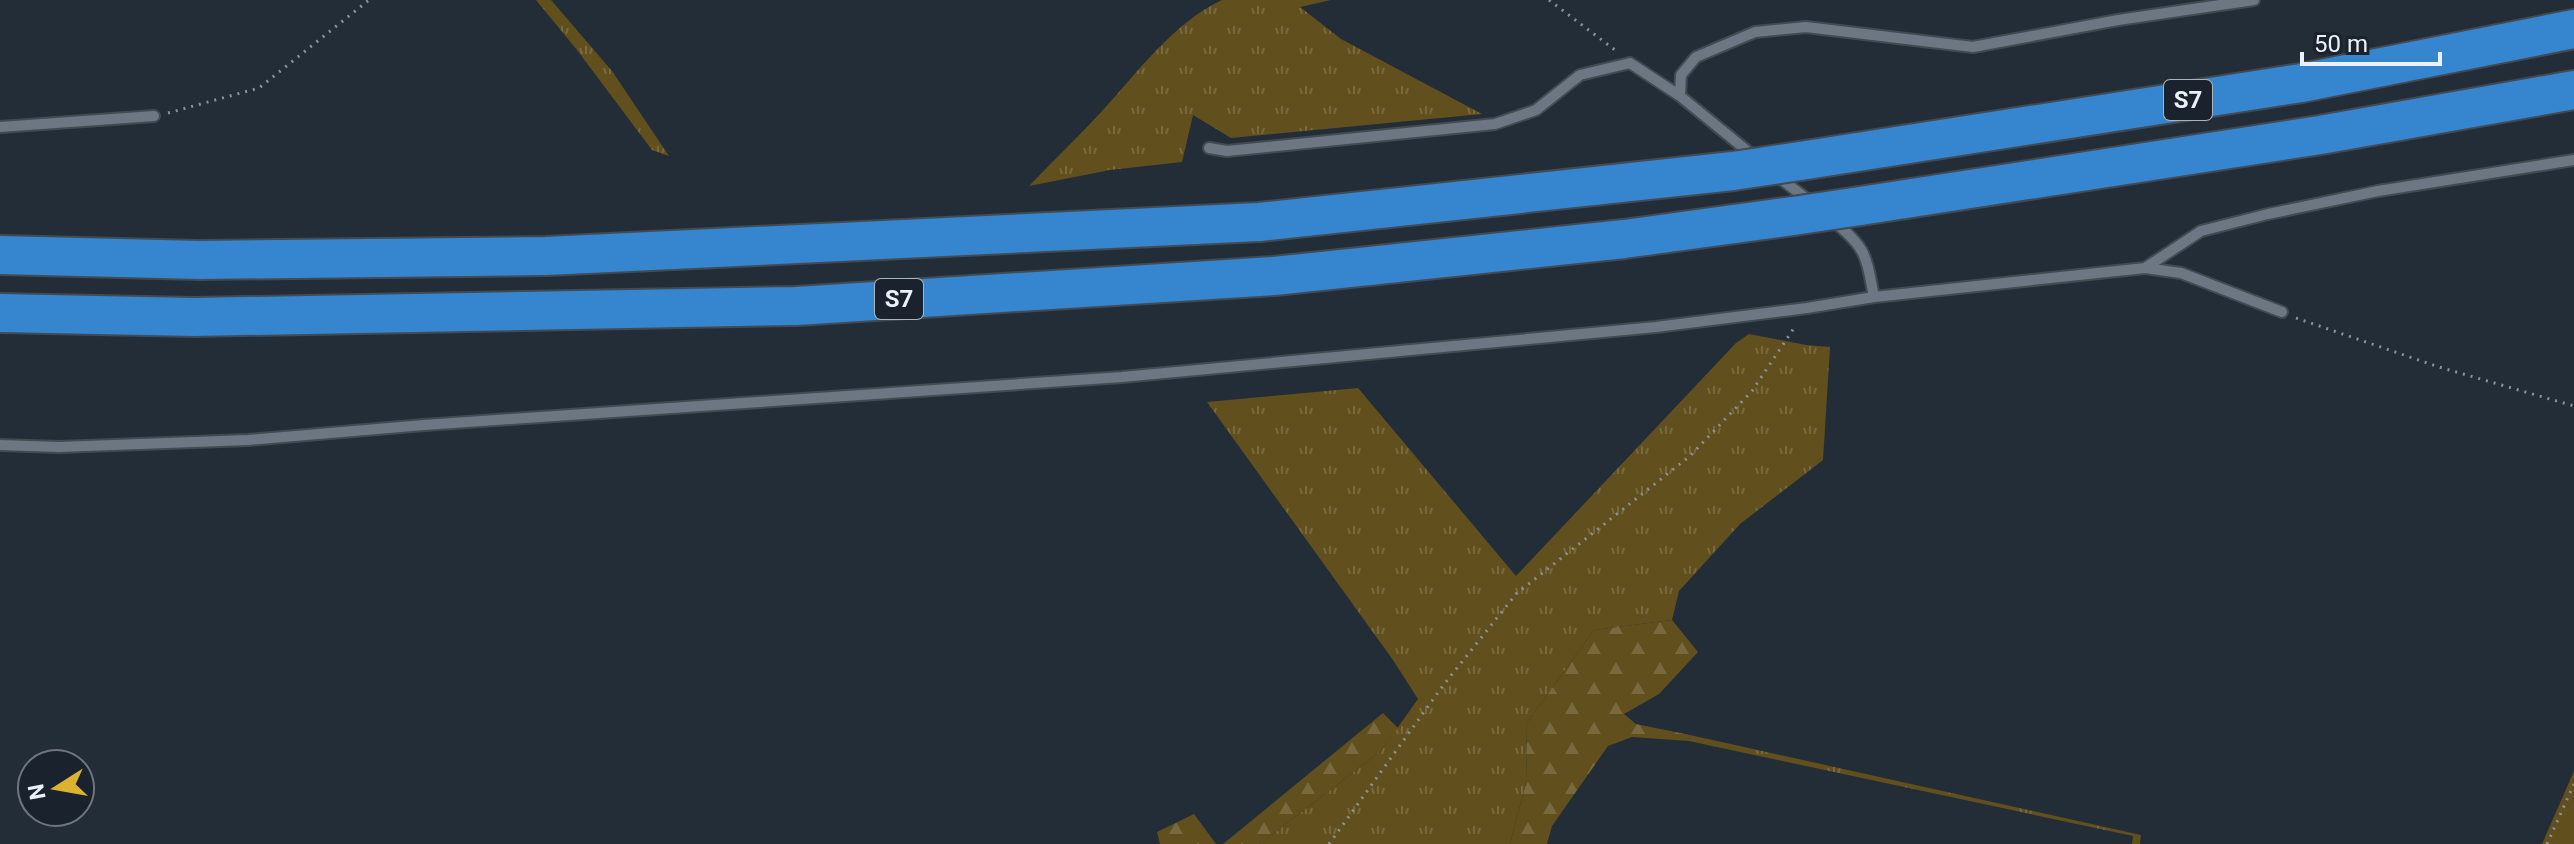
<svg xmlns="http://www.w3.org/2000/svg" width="2574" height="844" font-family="Roboto,sans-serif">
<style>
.grass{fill:url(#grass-tufts)}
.forest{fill:url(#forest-firs)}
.green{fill:#614f1d}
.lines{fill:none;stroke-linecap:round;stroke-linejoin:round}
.service-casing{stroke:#424a52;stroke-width:14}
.motorway-casing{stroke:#424a52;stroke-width:42}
.path{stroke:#8a929b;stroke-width:3;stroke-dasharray:2 6;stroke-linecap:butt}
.service{stroke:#6c7783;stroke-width:10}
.motorway{stroke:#3585cf;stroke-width:38}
.motorway-bridge-casing{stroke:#424a52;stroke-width:42;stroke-linecap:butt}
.motorway-bridge{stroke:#3585cf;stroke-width:38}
.labels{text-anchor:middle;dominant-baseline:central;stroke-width:8;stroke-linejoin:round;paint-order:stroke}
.shield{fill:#1a232d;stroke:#acb3bb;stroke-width:2}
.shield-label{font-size:24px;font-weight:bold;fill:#ebf1f8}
</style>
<defs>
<pattern id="grass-tufts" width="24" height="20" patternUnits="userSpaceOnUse" patternTransform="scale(2)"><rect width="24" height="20" fill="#614f1d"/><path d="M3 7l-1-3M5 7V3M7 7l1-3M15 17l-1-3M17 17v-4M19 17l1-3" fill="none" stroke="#78693f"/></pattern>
<pattern id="forest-firs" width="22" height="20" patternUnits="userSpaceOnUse" patternTransform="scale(2)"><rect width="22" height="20" fill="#614f1d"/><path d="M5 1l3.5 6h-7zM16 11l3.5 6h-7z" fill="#78693f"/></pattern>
</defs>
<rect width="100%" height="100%" fill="#232d37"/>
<path class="grass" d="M536 0H551L612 71 669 156 652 150 577 50Z
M1222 0H1331L1300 7 1341 39 1482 114 1231 138 1193 115 1182 162 1110 170 1029 186C1054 160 1079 136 1103 110 1139 71 1173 23 1222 0Z
M1749 334 1806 345 1830 347 1823 460 1740 524 1679 591 1672 620 1594 630 1527 723 1526 783 1510 844H1260L1381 751 1418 699 1393 660 1207 402 1358 388 1516 576 1736 343Z
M1690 735 2141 835 2140 844H2132L2133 836 1689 741Z"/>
<path class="forest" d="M1672 620 1698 652 1659 694 1624 714 1636 724 1690 735 1689 741 1632 737 1608 746 1552 826 1547 844H1510L1526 783 1527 723 1594 630Z
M1383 713 1398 728 1381 751 1260 844H1223Z
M1194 814 1216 844H1160L1157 832Z"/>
<path class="green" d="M2574 771V844H2542Z"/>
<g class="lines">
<defs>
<path id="service" d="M1680 96 1681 75 1696 57 1755 32 1806 27 1973 47 2118 20 2254 0
M0 127 154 116
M1209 148 1227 151 1495 124 1536 110 1580 75 1630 63 1680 96 1756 158
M1777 176 1812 203
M1833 221C1867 248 1866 256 1874 297
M2145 268 2181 273 2282 312
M0 445 59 447 248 440 424 425 1122 377 1656 327 1807 308 1874 297 2145 268 2201 231 2268 214 2378 191 2574 160"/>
<path id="motorway" d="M1800 161 2301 83 2574 29
M1860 206 2320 135 2574 90
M0 255 200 260 546 256 1259 222 1733 171
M0 313 194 317 796 306 1274 276 1624 239 1793 216"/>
</defs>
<use href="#service" class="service-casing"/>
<use href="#motorway" class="motorway-casing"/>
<path class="path" d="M1549 0 1615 50
M168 113 259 88 369 0
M2296 318 2439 367 2574 406
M1329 844 1442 687 1516 594 1690 456 1752 391 1796 325
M2547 844 2574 784"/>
<use href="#service" class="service"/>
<use href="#motorway" class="motorway"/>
<defs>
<path id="motorway-bridge" d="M1733 171 1800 161
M1793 216 1860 206"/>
</defs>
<use href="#motorway-bridge" class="motorway-bridge-casing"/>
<use href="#motorway-bridge" class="motorway-bridge"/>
</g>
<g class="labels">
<g class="shield">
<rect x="2164" y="80" width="48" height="40" rx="6"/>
<rect x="875" y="279" width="48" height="40" rx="6"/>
</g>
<g class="shield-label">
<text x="2188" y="100">S7</text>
<text x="899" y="299">S7</text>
</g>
</g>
<g transform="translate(56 788) rotate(259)"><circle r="38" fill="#1a232d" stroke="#6e757e" stroke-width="2"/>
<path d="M0-6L14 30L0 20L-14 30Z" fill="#dcb233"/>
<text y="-12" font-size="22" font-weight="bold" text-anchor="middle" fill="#ebf1f8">N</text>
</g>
<path d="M2302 52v12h138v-12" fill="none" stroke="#ebf1f8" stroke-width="4"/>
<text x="2314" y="52" font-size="24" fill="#ebf1f8" stroke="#1a232d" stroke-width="6" paint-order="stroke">50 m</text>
</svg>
